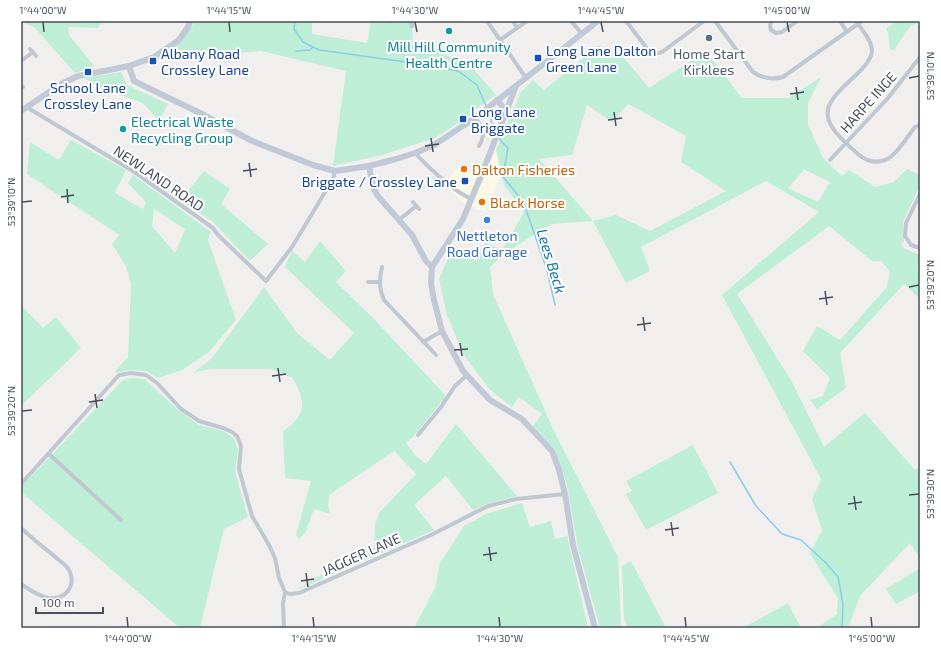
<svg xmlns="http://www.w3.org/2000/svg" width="941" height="649" font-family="'Exo 2',sans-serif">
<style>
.commercial{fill:#fbf8e8}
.green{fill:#beeed6;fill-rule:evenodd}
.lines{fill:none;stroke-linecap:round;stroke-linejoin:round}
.stream{stroke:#8cccea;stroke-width:1.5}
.street{stroke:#bfc7d0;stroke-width:4}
.secondary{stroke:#c1c9d7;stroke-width:6}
.ticks{fill:none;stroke:#474f5c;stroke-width:1.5}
.culture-dot{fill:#0f9aa8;stroke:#fff;stroke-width:1.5}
.service-dot{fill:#5c6f8a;stroke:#fff;stroke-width:1.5}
.transit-dot{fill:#1a4fb4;stroke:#fff;stroke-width:1.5}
.food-dot{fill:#e8710a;stroke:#fff;stroke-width:1.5}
.shop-dot{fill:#3f7fe0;stroke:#fff;stroke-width:1.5}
.labels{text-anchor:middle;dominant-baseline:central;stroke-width:4;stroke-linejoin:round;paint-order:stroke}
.culture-label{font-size:14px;fill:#0d838f;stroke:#fff}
.transit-label{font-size:14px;fill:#164399;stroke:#fff;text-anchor:start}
.service-label{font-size:14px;fill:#4e5e75;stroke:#fff}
.street-label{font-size:14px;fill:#474f5c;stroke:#fff}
.food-label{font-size:14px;fill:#c56008;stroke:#fff;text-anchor:start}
.shop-label{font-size:14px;fill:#366cbe;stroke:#fff}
.water-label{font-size:15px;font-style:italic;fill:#0f76a6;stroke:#fff}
.neatline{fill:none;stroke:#474f5c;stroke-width:1.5}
.ticks-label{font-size:10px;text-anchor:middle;fill:#474f5c}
</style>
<rect width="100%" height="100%" fill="#f1efee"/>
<path class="commercial" d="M496 150 501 175 485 212 465 204 444 185 461 163 473 174 485 178Z"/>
<path class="green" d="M22 21H101L99 28 68 27 69 35 94 66 75 73 35 28Z
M195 21H312V34L367 43 371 21 390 23 410 21 412 27 413 48 435 51 469 64 496 95 473 111 469 116 435 138 382 155 333 166 346 71 261 51 157 59C176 46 183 40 195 21Z
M896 21H920V23L917 22 913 26 911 25 894 50H890L888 33 886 29Z
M599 45 610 58 619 52 649 88 706 51 742 98H789L821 77 808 103V124L823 158 842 176 849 170 875 187 894 182 907 169 920 175V185L903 222 904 243 901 242 903 248 920 255V263L917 268 920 266V299L904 284 840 353 846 388 817 409 810 400 823 396 830 378 803 351 817 326 840 340 887 287 890 271 881 261H872L829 226 737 294 792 382 824 447 865 413 915 470 920 467V559L910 543 860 596 848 628H822L821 625 837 614 838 598 810 554 822 530 812 499 821 479 722 295 819 212 766 181 641 247 650 271 626 283 593 221 551 224 507 252 490 267 493 294 554 431 618 557 621 628H600L578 548 567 485 555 449 533 426 542 414 519 397 512 407 490 390 463 354 447 315 439 279 452 249 477 261 485 242 502 250 524 212 504 185 496 150 521 92 533 80 544 90ZM628 104 634 107 686 136 681 162 726 191 650 231 616 215 593 221 539 159 572 155 587 105 612 122ZM803 169 830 182 818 202 788 188 803 171Z
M121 72 127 85 168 104 159 121 143 103 101 88 84 78Z
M71 140 126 170 115 193 143 209 146 202 128 183 133 175 211 232 208 240 236 320 208 353 182 370 158 378 147 371 128 370 117 373 115 371 128 357 131 284 126 266 112 244 119 235 27 174 30 142 59 160ZM154 209 185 229 175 253 152 226Z
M204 171 230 189 221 204 268 244 250 261 212 221 180 201Z
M320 241 346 271 336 282 374 319 446 396 412 438 406 443 415 455 426 464 456 424 517 496 487 504 473 510 446 476 414 505 434 530 297 590 319 576 374 548 375 525 379 513 416 474 394 451 329 495 328 506 331 514 314 509 306 531 299 539 296 535 311 481 285 478 283 431C307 415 306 403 293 378L271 369H210L193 373 212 358 264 287 297 333 330 360 354 333 285 267 292 251 305 262Z
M21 305 43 328 56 317 81 348 21 406Z
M132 378 144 379 177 409 199 425 224 431 234 439 238 450 235 472 248 517 224 529 200 628H180L21 492V487L123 380Z
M693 445 718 493 646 530 626 494 632 491 626 481Z
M522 503 530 527 551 521 555 539 567 536 588 628H414L435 588 440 563 464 526 486 514Z
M631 561 666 628H628L624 619 622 566Z
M920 568V591L896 604 886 589Z
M788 603 801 628H743Z"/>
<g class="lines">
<path class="stream" d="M295 21 294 29 303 42 319 50 399 61 458 71 477 85 486 106
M296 51 310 50 313 47
M489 111 492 124 495 132
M498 137 501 141 508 148 503 177 523 201 547 270 555 305
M730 462 756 506 782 534 801 540 826 563 838 577 843 604 842 628"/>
<path class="street" d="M388 21H392
M411 21 412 26
M487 21 526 78
M513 21 517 28
M571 21 582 34
M626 21 649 51 654 54 662 52 704 21
M715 21 753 72C763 79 772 80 783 77L862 21
M772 21 770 25 771 30 776 33 782 32 797 21
M840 21 847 32
M858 24C863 31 872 41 872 51 871 60 864 67 858 73 849 82 837 91 831 102 818 122 845 142 858 154 866 161 874 164 885 160 896 156 907 137 915 127L920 125
M500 40 527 21
M30 49 36 56
M21 61 33 52
M21 86 23 87
M28 108 133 171 213 228 218 235 266 281 292 247 333 179 335 171
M475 118C484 129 486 133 479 146
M415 153C428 167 455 193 472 199
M830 160 888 98 920 57
M920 194 906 223 905 236 911 245 920 248
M413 202 419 209
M399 220 416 206
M382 267C379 280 379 288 384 300L436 355
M368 282H379
M423 342 442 331
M418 435 441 407 455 386 467 375
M49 454 121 520
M21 484 119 375 131 373 146 375 157 383 181 409 199 421 223 428 232 432 237 436 241 446 239 469 252 516 269 545 275 558 279 578 285 592 290 594 299 593 431 535 488 506 516 499 565 494
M21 528C31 537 41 546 52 554 56 558 62 562 66 566 79 581 68 601 48 598 38 596 30 590 21 584
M284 628 283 603 285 592"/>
<path class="secondary" d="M129 66 134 81 200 113 252 141 313 165 335 171 369 166 396 159 415 153 434 145 475 118 598 21
M516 86 483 171 463 219 432 267 431 283 434 300 442 331 463 371 490 400 522 419 552 451 559 470 565 494 573 545 595 628
M497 100 507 112
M21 111 61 84 78 76 129 66 154 57 179 40 188 27 190 21
M369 166 373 187 377 195 412 235 426 261 432 267"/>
</g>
<path class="ticks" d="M43 22 44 32M229 22 230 32M415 22 417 32M601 22 603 32M787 22 789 32M909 78 919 76M796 87 798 100M790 94 804 92M614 112 616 126M608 120 622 118M431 138 433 152M425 146 439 144M249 163 251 177M243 171 257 169M67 189 68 203M61 197 74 195M22 202 32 201M909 287 919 285M825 291 827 305M819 299 833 297M643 317 645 331M637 325 651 323M460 343 462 356M454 350 468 349M278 368 280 382M272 376 286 374M95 394 97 408M89 402 103 400M22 411 32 410M909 495 919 494M854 496 856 510M848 504 862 502M671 522 673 536M665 530 679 528M489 547 491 561M483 555 497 553M306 573 308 587M301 581 314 579M127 617 128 627M313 617 314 627M499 617 500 627M685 617 686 627M871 617 872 627"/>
<g class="culture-dot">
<circle cx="449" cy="31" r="4"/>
<circle cx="123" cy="129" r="4"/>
</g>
<circle class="service-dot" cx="709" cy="38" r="4"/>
<g class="transit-dot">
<rect x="534" y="54" width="8" height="8" rx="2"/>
<rect x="149" y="57" width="8" height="8" rx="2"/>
<rect x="84" y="68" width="8" height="8" rx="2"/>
<rect x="459" y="115" width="8" height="8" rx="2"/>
<rect x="461" y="177" width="8" height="8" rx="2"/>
</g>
<g class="food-dot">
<circle cx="464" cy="169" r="4"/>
<circle cx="482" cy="202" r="4"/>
</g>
<circle class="shop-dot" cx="487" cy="220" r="4"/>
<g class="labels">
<g class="culture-label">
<text x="449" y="46">Mill Hill Community<tspan x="449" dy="16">Health Centre</tspan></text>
<text x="131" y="121" text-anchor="start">Electrical Waste<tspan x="131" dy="16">Recycling Group</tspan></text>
</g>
<g class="transit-label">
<text x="546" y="50">Long Lane Dalton<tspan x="546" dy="16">Green Lane</tspan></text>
<text x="161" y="53">Albany Road<tspan x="161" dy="16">Crossley Lane</tspan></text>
<text x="88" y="87" text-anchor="middle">School Lane<tspan x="88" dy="16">Crossley Lane</tspan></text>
<text x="471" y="111">Long Lane<tspan x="471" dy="16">Briggate</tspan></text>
<text x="457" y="181" text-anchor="end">Briggate / Crossley Lane</text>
</g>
<g class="service-label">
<text x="709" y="53">Home Start<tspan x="709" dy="16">Kirklees</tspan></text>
</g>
<g class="street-label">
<text transform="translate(868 102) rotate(-48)">HARPE INGE</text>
<text transform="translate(159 178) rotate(34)">NEWLAND ROAD</text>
<text transform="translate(361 554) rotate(-24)">JAGGER LANE</text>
</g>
<g class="food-label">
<text x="472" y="169">Dalton Fisheries</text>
<text x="490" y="202">Black Horse</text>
</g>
<g class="shop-label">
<text x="487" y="235">Nettleton<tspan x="487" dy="16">Road Garage</tspan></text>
</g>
<g class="water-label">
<text transform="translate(552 261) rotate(73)">Lees Beck</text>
</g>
</g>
<rect width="941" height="649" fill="none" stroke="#ffffff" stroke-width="44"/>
<path d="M36 607v6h67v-6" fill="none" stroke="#474f5c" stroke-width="2"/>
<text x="42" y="607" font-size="12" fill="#474f5c" stroke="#ffffff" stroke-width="3" paint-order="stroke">100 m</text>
<rect x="22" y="22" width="897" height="605" class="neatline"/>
<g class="ticks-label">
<text x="43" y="14">1°44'00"W</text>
<text x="229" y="14">1°44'15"W</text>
<text x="415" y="14">1°44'30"W</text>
<text x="601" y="14">1°44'45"W</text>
<text x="787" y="14">1°45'00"W</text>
<text transform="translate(930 76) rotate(-90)" y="4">53°39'10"N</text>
<text transform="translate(11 202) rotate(-90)" y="4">53°39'10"N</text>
<text transform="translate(930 285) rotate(-90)" y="4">53°39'20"N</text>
<text transform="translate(11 411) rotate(-90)" y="4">53°39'20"N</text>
<text transform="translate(930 494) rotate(-90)" y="4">53°39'30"N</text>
<text x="128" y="642">1°44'00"W</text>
<text x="314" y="642">1°44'15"W</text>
<text x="500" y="642">1°44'30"W</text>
<text x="686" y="642">1°44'45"W</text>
<text x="872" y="642">1°45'00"W</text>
</g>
</svg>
